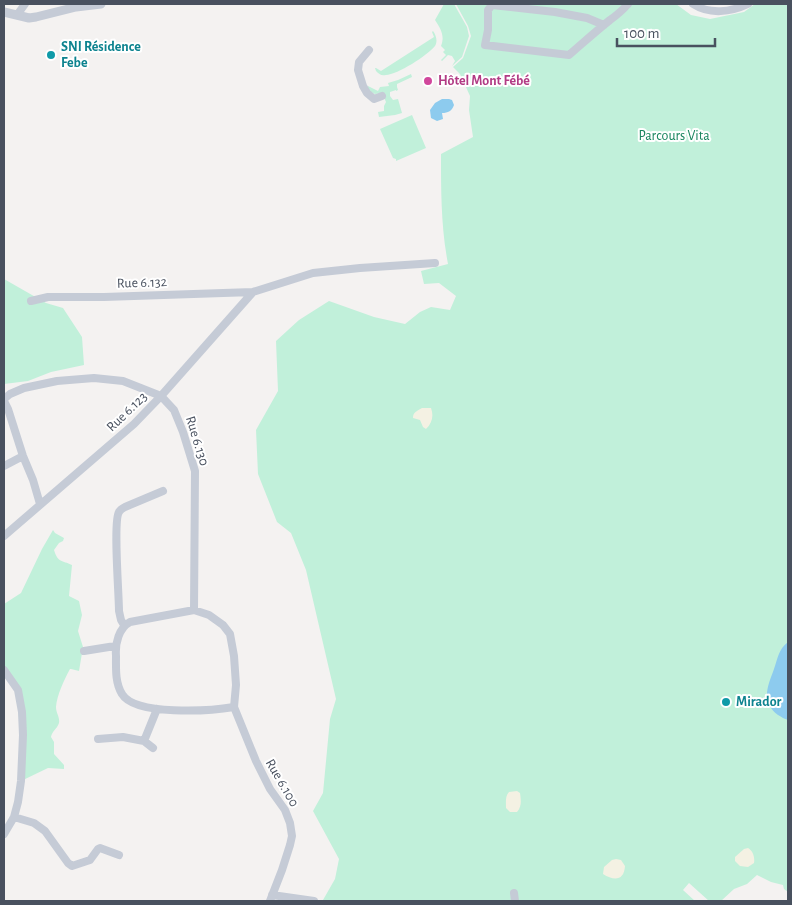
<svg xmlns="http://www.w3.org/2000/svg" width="792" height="905" font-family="'Alegreya Sans',sans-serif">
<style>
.green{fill:#c1f0da}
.sand{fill:#f4f1e3}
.water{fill:#8dcbee}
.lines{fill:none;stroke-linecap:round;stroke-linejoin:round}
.minor{stroke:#c5cbd6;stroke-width:8}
.tertiary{stroke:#c5cbd6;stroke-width:9}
.culture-dot{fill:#0f9aa8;stroke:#fff;stroke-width:2}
.hotel-dot{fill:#d1479c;stroke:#fff;stroke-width:2}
.labels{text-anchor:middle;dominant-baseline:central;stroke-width:4;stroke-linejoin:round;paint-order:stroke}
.culture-label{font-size:14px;font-weight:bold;fill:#0d838f;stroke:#fff;text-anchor:start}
.hotel-label{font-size:14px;font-weight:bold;fill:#b23c85;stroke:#fff;text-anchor:start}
.park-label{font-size:14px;fill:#17845d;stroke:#fff}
.street-label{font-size:14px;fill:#49515f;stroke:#fff}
</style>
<rect width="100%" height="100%" fill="#f4f2f1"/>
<path class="green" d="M444 4H454L467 27 469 36 462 57 452 66 455 61 452 56 448 55 442 61 441 60 446 55 443 52 445 50 441 46C445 36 441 29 435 20Z
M456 4H676L691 15 710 19 744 12 755 4H788V892L784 889 783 885 771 882 757 875 747 884 734 889 721 901H709L689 883 683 890 695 901H324L323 900 335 879 339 859 313 811 323 793 330 719 336 699 306 570 291 533 277 522 258 474 256 430 278 391 276 341 299 320 329 301 374 317 405 324 420 312 431 307 450 310 456 296 439 283 424 284 421 271 448 264C441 227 441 191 441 154L473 137 469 110 470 96 460 74 453 67 463 58 471 36 468 26Z
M433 31C436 35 438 41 435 46 428 55 397 75 386 75 381 76 379 74 376 71L375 68H376L381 71 434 37 432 32Z
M411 74 412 77 397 84V87L398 90 396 91V90L390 92V96L393 100 398 99 402 113 395 115 379 117 378 112 384 111V106L386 102 382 93 375 94 367 90 368 86 378 91 380 87 389 86 388 83 398 80Z
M412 115 426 148 396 161V159L393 158 380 129Z
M4 279 46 303 63 308 82 337 84 365 51 372 28 381 4 384Z
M53 530 55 533 64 538 63 541 59 543 54 550C58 563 62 560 72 565L69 596 79 601 82 615 78 631 83 647 79 671 71 669H70C64 680 57 695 56 707 56 713 60 717 59 723 57 729 52 731 51 737L54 742V754L64 765V769L48 768 21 781 18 690 4 670V604L21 593 42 549Z"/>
<path class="sand" d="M422 408H431C434 416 432 423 426 429L423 427 420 420 413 418C413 412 417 411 422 408Z
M517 791 520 793C521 800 522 806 517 812H510L506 808C506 803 505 796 509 792Z
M748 848C753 851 755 857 754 863L748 867 740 866 735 861V857L744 849Z
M616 859 621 860 625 866C624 881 614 881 603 874L604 867 612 860Z"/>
<path class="water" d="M442 99H449L452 100 454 105C452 111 448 113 442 113L443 119 437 121 431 118 430 110 435 103Z
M788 642V720C784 719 782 717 778 715 760 701 768 686 774 669 778 658 778 650 788 642Z"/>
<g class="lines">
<path class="minor" d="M693 4C710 15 731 12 748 4
M17 15 25 4
M604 25 587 18 555 12 492 5 488 10V30L485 45 569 55C583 43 596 31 610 20 617 15 622 11 628 4
M369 50 359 62 358 70 363 86 367 93 374 99 382 96
M31 301 48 297H104L253 292 313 273 360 268 435 263
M4 399 10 394 24 388 57 381 94 378 123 381 161 396 174 410 183 432 195 471 194 610
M4 401 8 409 23 456 33 480 40 504
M4 466 23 456
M4 536 134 424 161 396 253 292
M124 625 121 620 119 611C119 595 113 521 119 512 120 510 123 508 125 507L163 491
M84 651 115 646
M4 670 18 690 22 712 23 735 21 781 18 802 14 817 4 834
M234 707C210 711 135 716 122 694 115 683 116 668 116 656 115 643 119 628 130 622L194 610 209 615 223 625 230 634 234 656 236 685 234 707 256 761 270 789 285 810 290 823 292 836 290 845 282 870 270 901
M98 739 123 737 144 741 153 748
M144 741 157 709
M14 817 34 823 45 831 68 863 72 866 90 860 98 849 100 848 119 855
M514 893 515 901
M272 895 314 901"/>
<path class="tertiary" d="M4 12 29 18 36 17 76 7 101 4"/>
</g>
<g class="culture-dot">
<circle cx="51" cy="55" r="5"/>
<circle cx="726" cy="702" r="5"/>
</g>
<circle class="hotel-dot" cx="428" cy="81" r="5"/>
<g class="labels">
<g class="culture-label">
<text x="61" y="47">SNI Résidence<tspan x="61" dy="16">Febe</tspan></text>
<text x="736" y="702">Mirador</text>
</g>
<g class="hotel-label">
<text x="438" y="81">Hôtel Mont Fébé</text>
</g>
<g class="park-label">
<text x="674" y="136">Parcours Vita</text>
</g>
<g class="street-label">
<text transform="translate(142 283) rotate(-2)">Rue 6.132</text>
<text transform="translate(127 412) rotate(-44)">Rue 6.123</text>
<text transform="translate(197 441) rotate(73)">Rue 6.130</text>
<text transform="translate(282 783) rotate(60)">Rue 6.100</text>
</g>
</g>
<rect width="792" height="905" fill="none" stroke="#49515f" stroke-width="10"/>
<path d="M617 38v8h98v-8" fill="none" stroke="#49515f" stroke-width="2.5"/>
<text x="624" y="38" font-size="15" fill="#49515f" stroke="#ffffff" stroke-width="4" paint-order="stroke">100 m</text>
</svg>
